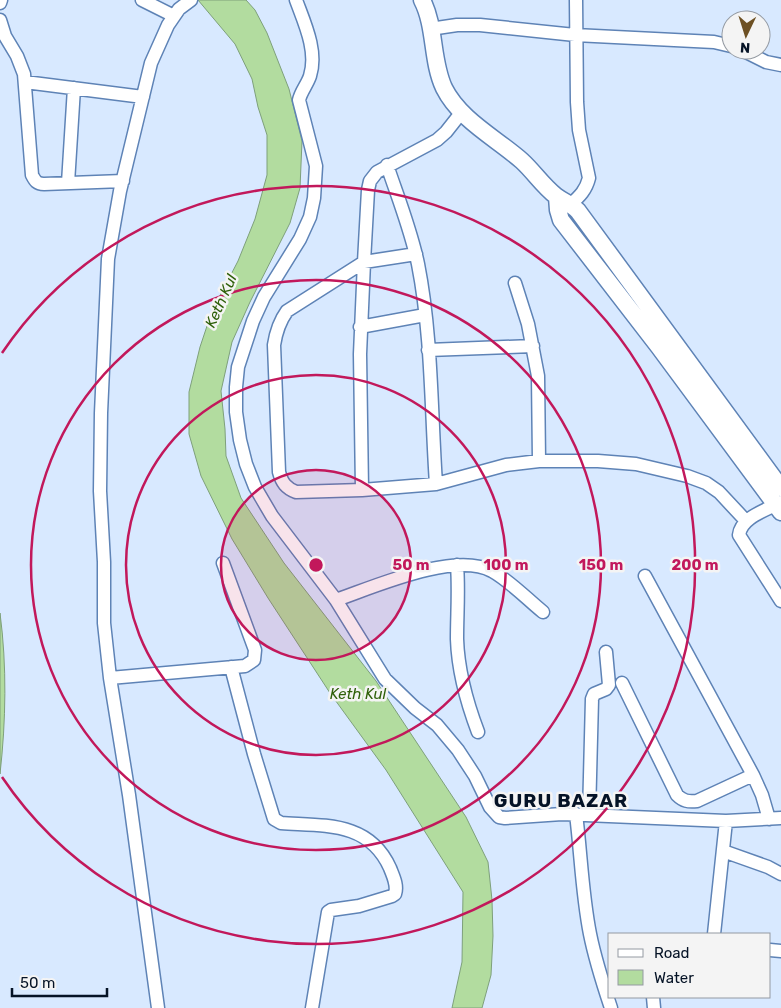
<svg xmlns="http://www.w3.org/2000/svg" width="781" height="1008" font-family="Rubik,sans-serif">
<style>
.water{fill:#b2dc9f;stroke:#7ea07b}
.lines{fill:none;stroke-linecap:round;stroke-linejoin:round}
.minor-casing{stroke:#5e83b6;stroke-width:15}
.major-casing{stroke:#5e83b6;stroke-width:19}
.minor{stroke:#fff;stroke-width:12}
.major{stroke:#fff;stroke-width:16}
.ring{fill:none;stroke:#c2185b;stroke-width:2.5}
.labels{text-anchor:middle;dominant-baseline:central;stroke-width:5;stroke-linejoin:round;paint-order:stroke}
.water-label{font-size:15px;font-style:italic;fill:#2f600a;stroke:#f4f4f4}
.district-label{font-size:19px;font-weight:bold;letter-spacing:1px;fill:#051326;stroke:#f4f4f4}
.centre{fill:#c2185b;stroke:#f4f4f4;stroke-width:2.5}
.ring-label{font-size:15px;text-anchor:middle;font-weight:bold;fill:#c2185b;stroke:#f4f4f4;stroke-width:5;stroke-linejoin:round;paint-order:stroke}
</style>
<rect width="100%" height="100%" fill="#d8e9ff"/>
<path class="water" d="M198 0H246L255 10 267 33 289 89 302 141 300 188 290 223 250 302 232 342 221 391 225 429 226 456 241 498 284 563 376 681 466 817 488 862 492 900 493 936 491 975 482 1008H452L462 962 463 892 386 770 330 693 268 598 232 539 201 476 189 434V392L200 347 212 311 238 261 255 219 267 175V135L258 107 252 79 235 44Z
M0 613C7 666 6 721 0 774Z"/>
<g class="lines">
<defs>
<path id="minor" d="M142 0 174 16
M296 0C304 22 318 51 310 76 307 85 301 91 299 100L316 166 314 198 310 217 300 239 264 297 253 321 238 367 236 387V412L240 440 246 464 255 487 272 516 336 600 385 679 415 708 437 725 458 750 475 776 490 807 499 817 505 818 562 814 726 821 781 818
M0 3 1 0
M0 20 5 36 17 56 24 74 32 175C35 181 37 184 44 184L123 181
M430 29 457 25H480L575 35 714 42 731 46
M742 50 766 62 781 65
M25 82 143 97
M461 113 446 132 437 140 377 172 370 181 368 190 364 262 287 311C279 322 276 332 274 345L279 472C282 483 286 488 296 492L362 490 436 484 506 465 539 461H598L636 464 687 476 706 483 719 492 746 521
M387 165C398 198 411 230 418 264 432 335 431 411 436 484
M68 183 74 88
M571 204C580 196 586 190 589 178L579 130 577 102 576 0
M515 283 528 324 538 376 539 461
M360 327 425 315
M428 350 533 346
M362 490 360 354 364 262 416 254
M781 502C767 510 741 517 739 535L781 601
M457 565C459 590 457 614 457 639 458 670 467 703 478 732
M645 576 753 775 762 795 769 819
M336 600C374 587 454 551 492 571 510 581 527 599 543 612
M231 667 254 754 274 819 281 823C324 826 369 821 390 868 393 876 398 885 395 894L392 896 359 906 331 910 328 912 312 1008
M110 678 245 666 254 660 255 650 223 563
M622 683 677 795C683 801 688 802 697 801L753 775
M576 814C581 854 582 894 590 934 595 959 603 984 611 1008
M589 815 592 699 594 694 606 689 609 685 606 652
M723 851 768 867 781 874
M714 934 726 821
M770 950 781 951
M653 997 654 1008
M158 1008 129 795 110 678 104 623V562L100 491 101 413 108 259 120 191 151 63 168 25 179 9 191 0"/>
<path id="major" d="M422 0C436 27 431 60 444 88 460 120 496 138 522 161 534 172 543 186 556 196 564 202 571 204 578 211L781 488
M557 197 558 210 561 220 659 347 781 512"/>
</defs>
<use href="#minor" class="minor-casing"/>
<use href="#major" class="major-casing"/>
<use href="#minor" class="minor"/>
<use href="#major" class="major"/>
</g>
<circle cx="316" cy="565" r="95" fill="#c2185b" fill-opacity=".12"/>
<g class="ring">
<circle cx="316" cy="565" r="95"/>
<circle cx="316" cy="565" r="190"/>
<circle cx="316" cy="565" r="285"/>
<path d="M2 353A379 379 0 1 1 2 777"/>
</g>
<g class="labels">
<g class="water-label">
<text transform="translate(221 301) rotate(-66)">Keth Kul</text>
<text x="358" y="694">Keth Kul</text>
</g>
<g class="district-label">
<text x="561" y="800">GURU BAZAR</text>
</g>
</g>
<circle cx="316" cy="565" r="8" class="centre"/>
<g class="ring-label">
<text x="411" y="570">50 m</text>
<text x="506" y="570">100 m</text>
<text x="601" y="570">150 m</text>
<text x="695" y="570">200 m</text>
</g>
<rect x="608" y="933" width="162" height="65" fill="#f4f4f4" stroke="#949aa2"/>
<rect x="618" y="949" width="25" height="8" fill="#ffffff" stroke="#949aa2"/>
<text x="654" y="958" font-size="15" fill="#051326">Road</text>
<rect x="618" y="970" width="25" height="15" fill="#b2dc9f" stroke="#949aa2"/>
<text x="654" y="983" font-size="15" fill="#051326">Water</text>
<g transform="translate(746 35) rotate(184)"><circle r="24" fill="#f4f4f4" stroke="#949aa2"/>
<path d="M0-4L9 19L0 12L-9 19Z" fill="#6d5023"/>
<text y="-8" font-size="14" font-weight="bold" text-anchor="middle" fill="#051326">N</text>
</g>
<path d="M12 988v8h95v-8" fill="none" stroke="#051326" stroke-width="2.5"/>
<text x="20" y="988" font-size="15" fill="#051326" stroke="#f4f4f4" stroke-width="4" paint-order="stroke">50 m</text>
</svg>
